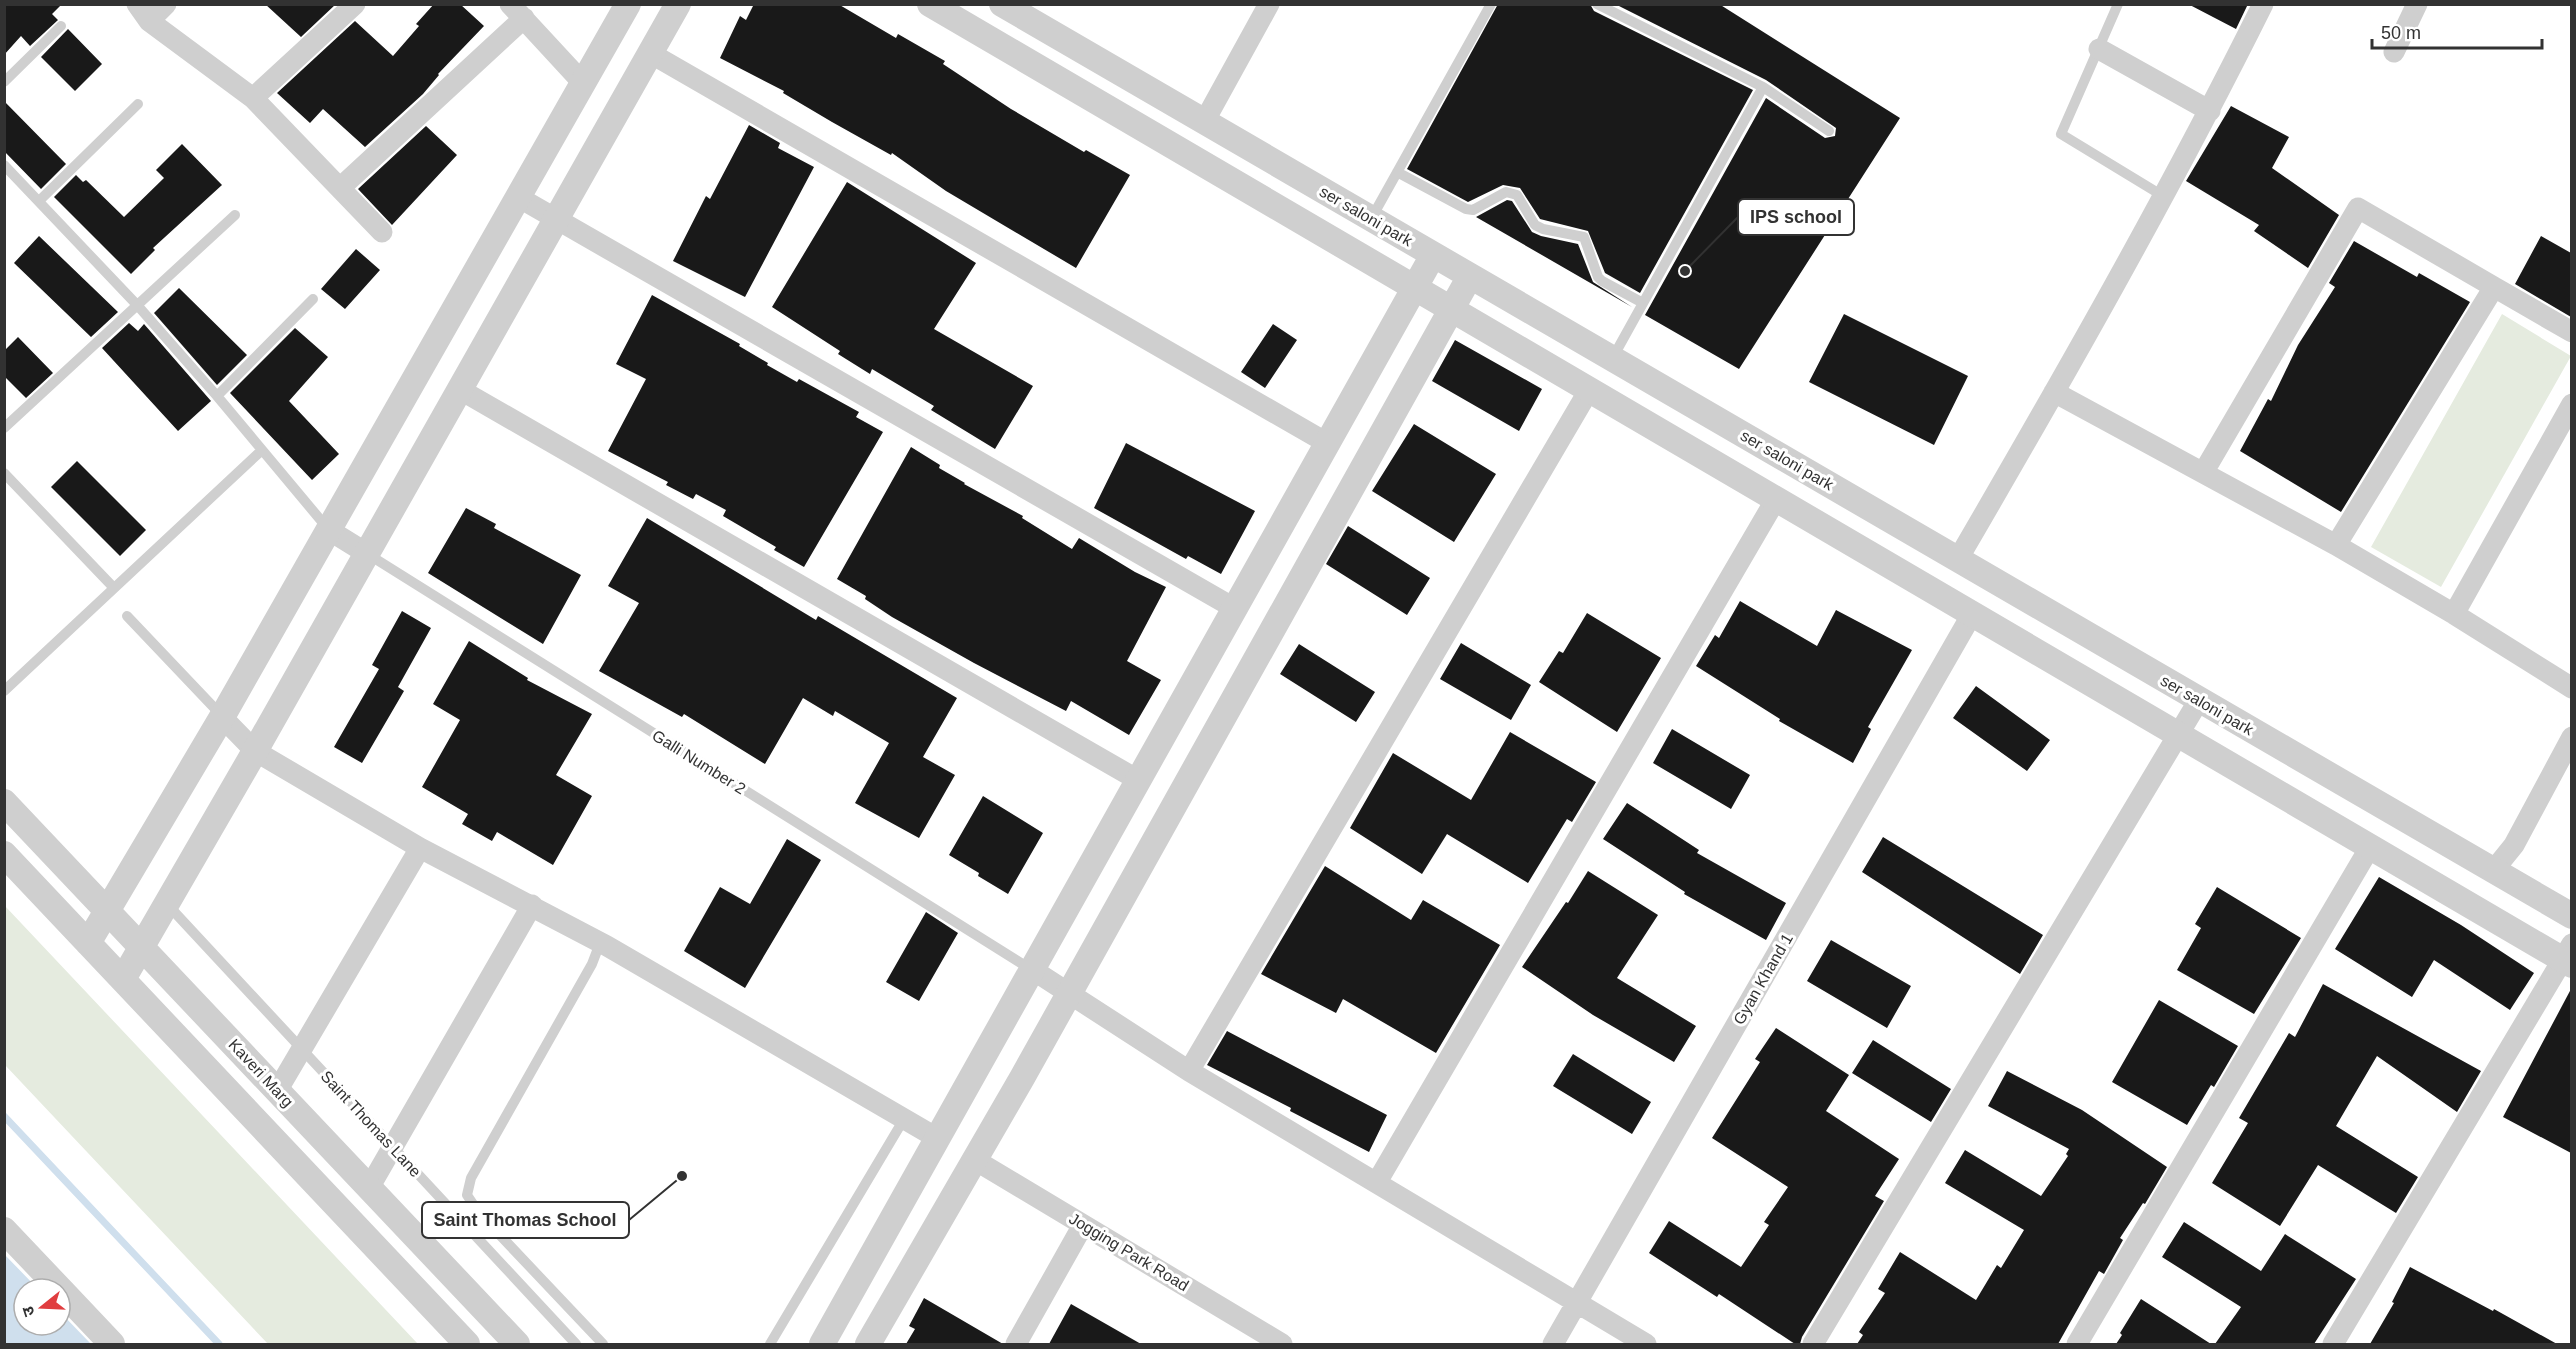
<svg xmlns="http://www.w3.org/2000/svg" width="2576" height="1349" font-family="Arial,'Noto Sans Devanagari',sans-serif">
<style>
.green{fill:#e5ebdf}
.water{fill:#cfdfed}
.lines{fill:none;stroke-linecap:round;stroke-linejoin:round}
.stream{stroke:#cfdfed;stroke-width:7}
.building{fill:#191919}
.service{stroke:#cfcfcf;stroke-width:10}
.minor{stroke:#cfcfcf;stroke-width:21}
.tertiary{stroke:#cfcfcf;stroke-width:26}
.labels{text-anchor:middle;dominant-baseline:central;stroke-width:6;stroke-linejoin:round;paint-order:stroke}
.street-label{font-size:16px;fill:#323232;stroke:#fff}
.leader{fill:none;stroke:#323232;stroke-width:2}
.callout-dot{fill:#323232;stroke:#fff;stroke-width:2}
.callout{fill:#fff;stroke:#323232;stroke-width:2}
.callout-label{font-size:18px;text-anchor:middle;font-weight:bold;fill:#323232}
</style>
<rect width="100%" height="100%" fill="#fff"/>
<path class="green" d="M2502 314 2571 356 2441 587 2371 547Z
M4 906H5L418 1344H268L5 1065Z"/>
<path class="water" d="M4 1254 38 1289H24V1325H60V1312L91 1344H5Z"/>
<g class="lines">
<path class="stream" d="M4 1116 219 1344"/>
</g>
<path class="building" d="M4 4H62L52 14 58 20 30 46 21 36 4 55Z
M265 4H336L301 37Z
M434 4H460L484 26 438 74 439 75 423 94 365 147 323 109 310 123 277 93 355 21 393 56 419 26 416 24Z
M754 4H838L896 38 898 34 945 61 943 64 1011 109 1084 152 1086 150 1130 175 1076 268 946 191 892 153 891 155 832 122 783 93 784 91 720 58 740 16 746 20Z
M1498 4H1590L1594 11 1753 90 1640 293 1605 273 1588 231 1540 219 1520 188 1503 185 1468 202 1407 169Z
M1615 4H1719L1900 118 1739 369 1645 315 1766 98 1825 138 1835 136 1836 128 1766 80Z
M2188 4H2248L2236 29Z
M68 29 102 64 75 91 41 57Z
M4 101 66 164 41 189 4 151Z
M2231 106 2289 137 2272 168 2339 215 2308 268 2254 231 2259 225 2186 181Z
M749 125 780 143 778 148 814 167 745 297 673 261 706 196 710 199Z
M426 126 457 155 392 225 358 189Z
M182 144 222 185 153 248 155 250 131 274 54 197 76 175 83 182 86 180 124 217 164 178 156 170Z
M847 182 976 263 934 329 1033 386 995 449 931 410 934 406 872 369 870 374 838 354 840 351 772 307Z
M1507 200 1512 201 1532 232 1541 236 1578 244 1593 282 1632 307 1476 217Z
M39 236 118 312 91 337 14 263Z
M2541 236 2571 253V317L2515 284Z
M2354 241 2417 277 2419 273 2470 302 2341 512 2240 451 2268 399 2271 401 2298 345 2335 287 2329 283Z
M356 249 380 270 345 309 321 289Z
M179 288 247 355 217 385 154 313Z
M652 295 740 344 739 346 768 363 767 365 797 382 799 379 859 412 856 417 883 432 804 567 774 550 776 547 723 516 726 510 696 494 693 499 666 485 668 482 608 451 646 379 616 364Z
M1844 314 1968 376 1934 445 1809 382Z
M129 323 138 331 144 324 211 401 178 431 102 348Z
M1273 324 1297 340 1265 388 1241 372Z
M295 328 328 357 289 401 339 454 312 480 230 393Z
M18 337 53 373 26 398 4 376V351Z
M1455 340 1542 389 1519 431 1432 381Z
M1414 424 1496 474 1454 542 1372 491Z
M1126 443 1255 511 1221 574 1188 556 1186 559 1094 508Z
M911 447 940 465 939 468 965 483 964 484 1023 516 1022 518 1072 549 1079 538 1135 572 1166 587 1127 661 1161 680 1129 735 1071 701 1066 711 974 663 892 617 865 599 866 596 837 579Z
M77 461 146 530 120 556 51 487Z
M466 508 496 524 494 528 581 575 543 644 428 573Z
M647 518 816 620 818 616 957 698 923 757 955 775 919 838 855 803 889 743 835 711 833 716 803 698 765 764 684 714 682 717 599 671 639 603 608 586Z
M1348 526 1430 578 1407 615 1326 564Z
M1740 601 1817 646 1836 610 1912 650 1868 727 1871 729 1853 763 1779 721 1780 719 1696 666 1715 635 1719 638Z
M402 611 431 628 398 687 404 691 362 763 334 747 379 669 372 665Z
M1587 613 1661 658 1617 732 1539 682 1559 651 1563 653Z
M469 641 528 678 527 680 592 714 556 775 592 796 553 865 497 832 492 841 462 824 468 814 422 787 460 720 433 704Z
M1461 643 1531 685 1511 720 1440 679Z
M1299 644 1375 692 1356 722 1280 674Z
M1976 686 2050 740 2027 771 1953 718Z
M1672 729 1750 775 1731 809 1653 763Z
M1510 732 1596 782 1572 822 1567 819 1528 883 1447 834 1422 874 1350 828 1393 753 1471 800Z
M983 796 1043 833 1008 894 978 876 979 873 949 855Z
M1627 803 1699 850 1697 853 1786 903 1766 940 1684 894 1685 892 1603 839Z
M1883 837 2043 935 2020 974 1862 872Z
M787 839 821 860 745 988 684 951 720 887 750 904Z
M1325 866 1411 920 1423 900 1500 945 1436 1053 1343 999 1336 1013 1261 974Z
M1588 871 1658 915 1617 978 1696 1026 1674 1062 1593 1015 1522 967 1566 902 1568 903Z
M2379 877 2461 925 2534 973 2510 1010 2434 960 2412 997 2335 949Z
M2217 887 2301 938 2254 1014 2177 970 2201 928 2195 924Z
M926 912 958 933 919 1001 886 982Z
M1831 940 1911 986 1887 1028 1807 981Z
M2323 984 2481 1071 2457 1112 2377 1056 2336 1126 2418 1177 2396 1213 2318 1165 2280 1226 2212 1183 2248 1123 2239 1118 2289 1033 2295 1037Z
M2571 989V1153L2503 1117Z
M2159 1000 2238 1046 2214 1087 2211 1085 2187 1125 2112 1082Z
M1776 1028 1849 1075 1826 1111 1899 1159 1875 1196 1884 1201 1802 1337 1800 1344H1795L1719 1294 1717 1297 1649 1253 1669 1221 1741 1267 1769 1225 1764 1222 1788 1187 1712 1138 1760 1062 1755 1059Z
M1227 1031 1387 1115 1369 1152 1290 1111 1291 1108 1207 1065Z
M1873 1040 1951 1089 1931 1122 1852 1073Z
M1573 1054 1651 1102 1632 1134 1553 1086Z
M2007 1071 2082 1110 2167 1167 2145 1204 2143 1203 2120 1238 2123 1240 2104 1274 2099 1271 2058 1344H1857L1863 1335 1859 1332 1885 1293 1878 1289 1900 1252 1976 1300 1997 1265 2001 1268 2024 1230 1945 1183 1965 1150 2041 1196 2068 1156 2066 1154 2069 1149 1988 1106Z
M2184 1222 2261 1271 2285 1234 2356 1279 2314 1344H2215L2241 1307 2162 1257Z
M2410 1267 2493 1311 2494 1309 2557 1344H2370L2394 1303 2392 1302Z
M924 1298 1003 1344H906L915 1329 909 1326Z
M2141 1299 2211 1344H2116L2122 1335 2120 1333Z
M1071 1304 1141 1344H1049Z"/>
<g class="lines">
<path class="service" d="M1597 4 1763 87 1829 131
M2118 4 2061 134 2163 196
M4 82 61 26
M4 165 138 306 217 396 329 530
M1397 172 1466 209 1473 210 1506 192 1517 195 1535 225 1543 229 1584 237 1598 277 1602 281 1643 303
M39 201 138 104
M1371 219 1491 4
M1612 359 1763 87
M217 396 313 299
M4 428 235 215
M4 473 114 588
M366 553 1032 970
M127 616 222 716
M4 691 262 450
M166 903 576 1344
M600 943 592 964 471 1178 467 1195 479 1213 603 1344
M770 1344 904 1119"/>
<path class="minor" d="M137 4 149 21 253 98 382 232
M510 4 583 83
M149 21 166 4
M2099 49 2210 111
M2394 52 2417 4
M650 53 1327 443
M253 98 355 4
M1204 122 1269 4
M340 188 524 18
M518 197 1234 608
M459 389 1138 780
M2054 392 2336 545 2454 614 2572 688
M2203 473 2358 208 2494 287
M329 530 366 553
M2336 545 2494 287 2572 332
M1958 559C2064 377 2169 193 2263 4
M2454 614 2572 404
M222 717 255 751 420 848 607 946 937 1138
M2493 871 2514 845 2572 737
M1033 970 1189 1071 1646 1344
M1189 1071 1589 390
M277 1091 420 848
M975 1160 1282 1344
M1377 1182 1776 499
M369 1188 532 905
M1016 1344 1083 1225
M1553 1344 1972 614
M1813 1344 2199 700
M2077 1344 2370 847
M2333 1344 2572 944"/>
<path class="tertiary" d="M930 4 2572 965
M1002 4 2572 916
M4 802 517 1344
M4 854 467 1344
M88 943 222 717 628 4
M123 979 255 751 678 4
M4 1230 60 1289
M60 1289 112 1344
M822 1344 1433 255
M868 1344 1022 1078 1470 276"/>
</g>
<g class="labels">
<g class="street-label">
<text transform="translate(1366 216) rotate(30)">ser saloni park</text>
<text transform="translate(1787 460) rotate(30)">ser saloni park</text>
<text transform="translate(2207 705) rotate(30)">ser saloni park</text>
<text transform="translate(699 762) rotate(32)">Galli Number 2</text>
<text transform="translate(1763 979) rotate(-60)">Gyan Khand 1</text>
<text transform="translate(261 1073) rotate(47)">Kaveri Marg</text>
<text transform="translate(371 1124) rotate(47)">Saint Thomas Lane</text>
<text transform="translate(1129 1252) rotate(31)">Jogging Park Road</text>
</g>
</g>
<path class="leader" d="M1685 271L1738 217M682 1176L629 1220"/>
<g class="callout-dot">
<circle cx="1685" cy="271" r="6"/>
<circle cx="682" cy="1176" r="6"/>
</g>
<g class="callout">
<rect x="1738" y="199" width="116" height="36" rx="6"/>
<rect x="422" y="1202" width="207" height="36" rx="6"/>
</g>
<g class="callout-label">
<text x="1796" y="223">IPS school</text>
<text x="525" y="1226">Saint Thomas School</text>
</g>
<rect width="2576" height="1349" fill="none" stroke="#323232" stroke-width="12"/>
<g transform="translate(42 1307) rotate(252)"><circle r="28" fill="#ffffff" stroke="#adadad" stroke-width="1.5"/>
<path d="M0-4.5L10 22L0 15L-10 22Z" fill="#e03d3f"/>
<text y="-9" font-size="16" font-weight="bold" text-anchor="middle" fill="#323232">उ</text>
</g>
<path d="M2372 39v9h170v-9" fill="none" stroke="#323232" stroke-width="3"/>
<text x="2381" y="39" font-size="18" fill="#323232" stroke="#ffffff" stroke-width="4.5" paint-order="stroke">50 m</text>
</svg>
